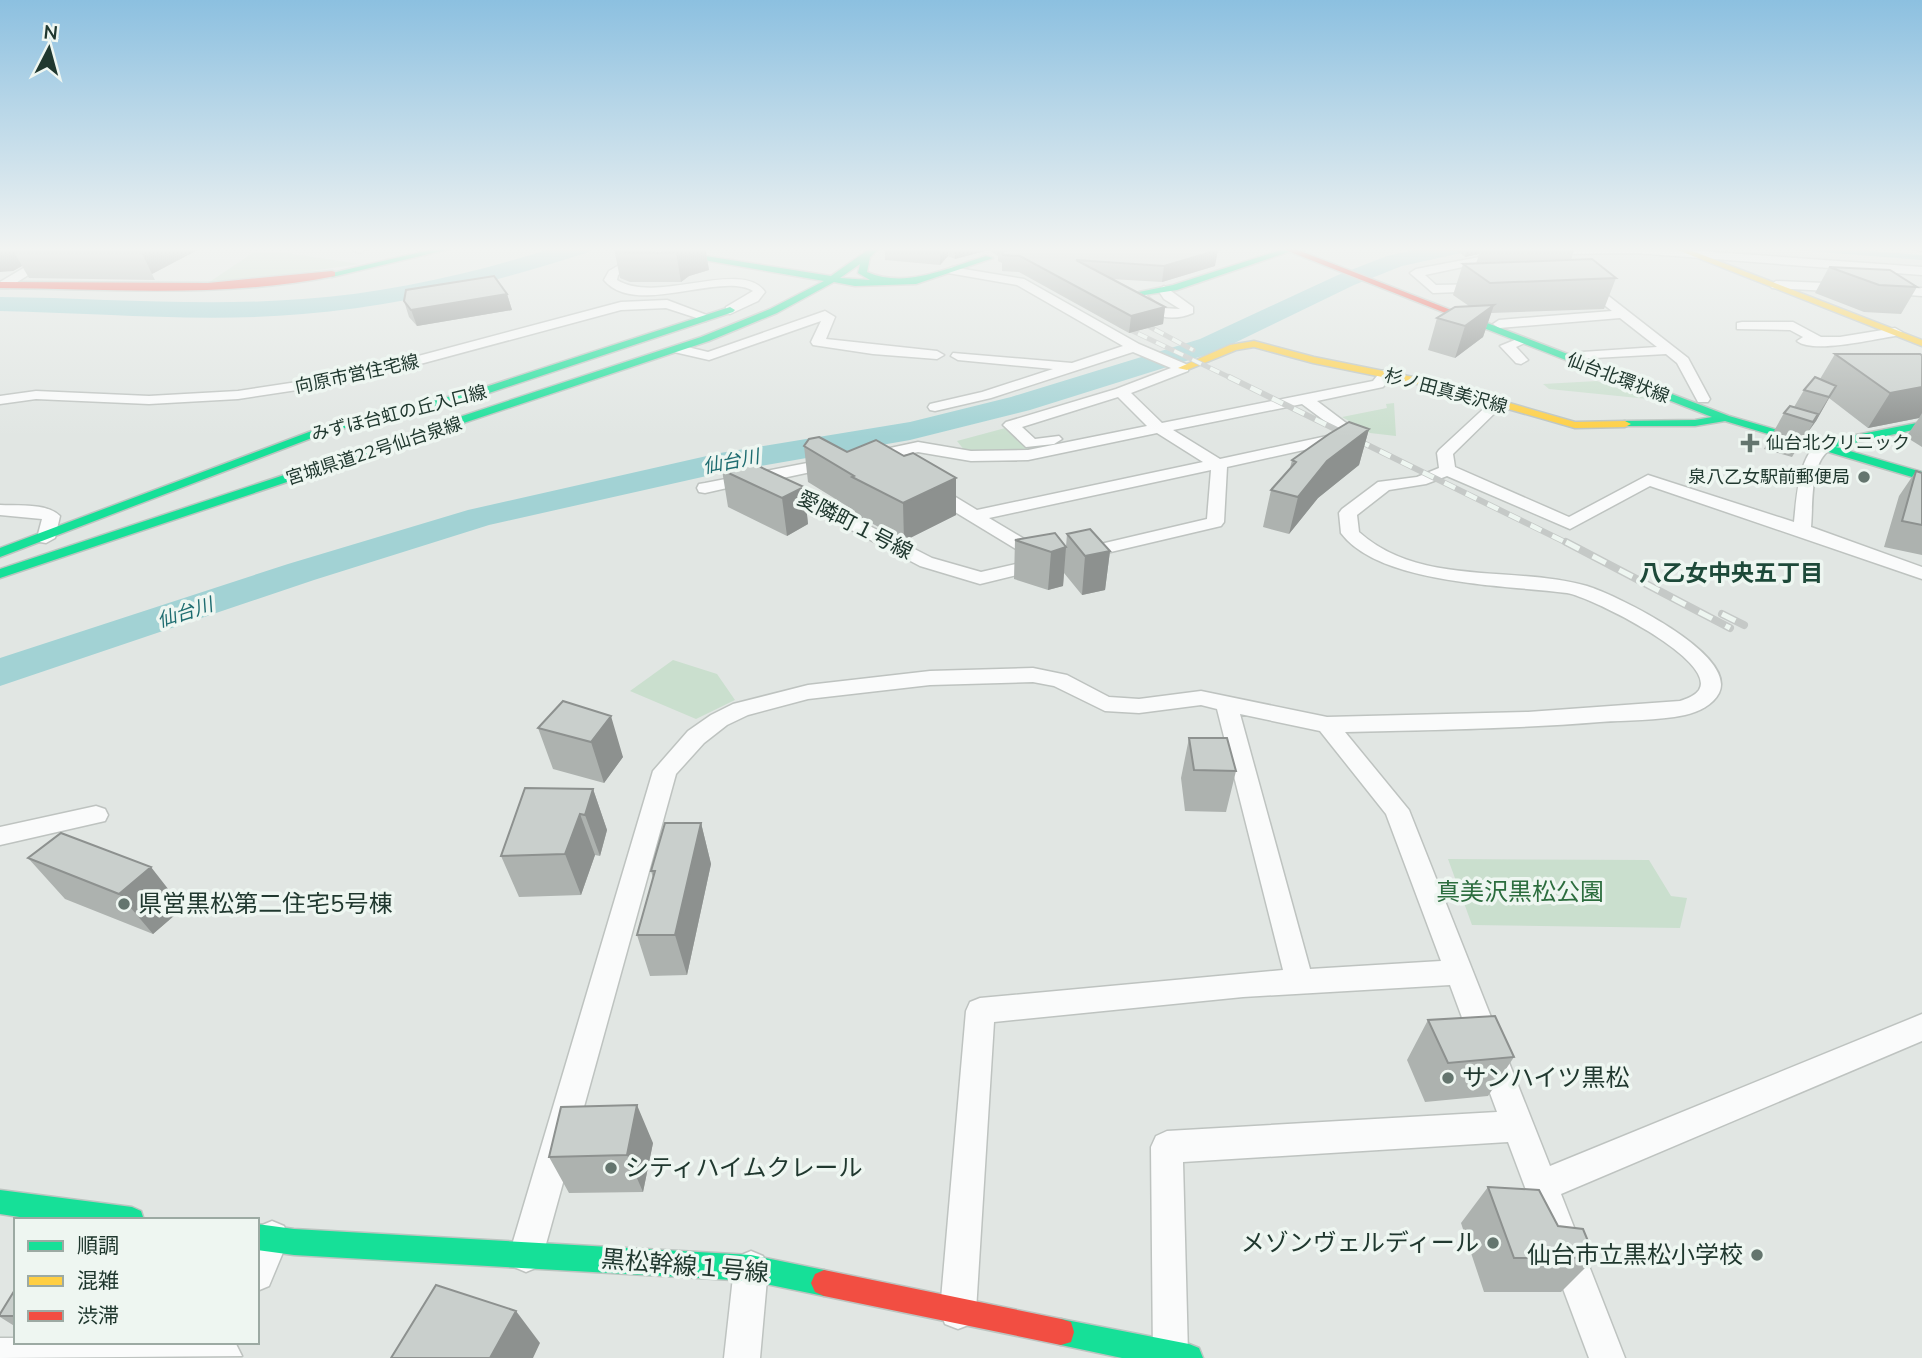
<svg xmlns="http://www.w3.org/2000/svg" width="1922" height="1358" font-family="'Nunito Sans','Noto Sans JP',sans-serif">
<style>
.green{fill:#cadfce}
.water{fill:#a2d2d4}
.lines{fill:none;stroke-linecap:round;stroke-linejoin:round}
.river{fill:#a2d2d4;fill-rule:evenodd}
.street-casing{stroke:#bec3c0;stroke-width:3}
.fast-casing{stroke:#bcc4c0;stroke-width:3}
.slow-casing{stroke:#bcc4c0;stroke-width:3}
.jam-casing{stroke:#bcc4c0;stroke-width:3}
.street{fill:#fafbfb;fill-rule:evenodd}
.fast{fill:#16e098;fill-rule:evenodd}
.slow{fill:#ffcf43;fill-rule:evenodd}
.jam{fill:#f24e42;fill-rule:evenodd}
.rail-far2-casing{stroke:#c5c9c7;stroke-width:5}
.rail-far1-casing{stroke:#c5c9c7;stroke-width:6}
.rail-casing{stroke:#c5c9c7;stroke-width:8}
.rail-far2{stroke:#eef6f1;stroke-width:3.5;stroke-dasharray:10;stroke-linecap:butt}
.rail-far1{stroke:#eef6f1;stroke-width:4.5;stroke-dasharray:12;stroke-linecap:butt}
.rail{stroke:#eef6f1;stroke-width:5;stroke-dasharray:15;stroke-linecap:butt}
.wall{fill:#adb2af}
.shaded-wall{fill:#8d918f}
.building{fill:#c9cfcc;stroke:#8d918f;stroke-width:2}
.poi-dot{fill:#64756e;stroke:#eef6f1;stroke-width:2.5}
.labels{text-anchor:middle;dominant-baseline:central;stroke-width:7;stroke-linejoin:round;paint-order:stroke}
.far-street-label{font-size:18px;fill:#20382f;stroke:#eef6f1}
.far-poi-label{font-size:18px;fill:#20382f;stroke:#eef6f1;text-anchor:start}
.far-water-label{font-size:19px;font-style:italic;fill:#1d6c70;stroke:#eef6f1}
.street-label{font-size:21px;fill:#20382f;stroke:#eef6f1}
.neighbourhood-label{font-size:23px;font-weight:bold;fill:#1d4939;stroke:#eef6f1}
.near-park-label{font-size:24px;fill:#2c6d3e;stroke:#eef6f1}
.near-poi-label{font-size:24px;fill:#20382f;stroke:#eef6f1;text-anchor:start}
.near-street-label{font-size:24px;fill:#20382f;stroke:#eef6f1}
</style>
<rect width="100%" height="100%" fill="#e1e6e3"/>
<path class="green" d="M254 252 287 253 360 264 269 277 211 281Z
M1597 381 1648 399 1549 389 1543 384Z
M1394 403 1396 436 1370 433 1342 417 1387 408 1386 404Z
M1009 427 1031 448 1019 451H965L957 441Z
M673 660 717 674 735 700 696 719 630 691Z
M1448 859 1649 860 1671 896 1687 898 1680 928 1472 925Z"/>
<path class="water" d="M1756 247H1816L1922 255V260Z"/>
<g class="lines">
<path class="river" d="M557 247H592L589 252C496 282 401 306 303 314 203 323 101 313 0 311V297C101 298 202 307 303 299 390 293 474 273 557 247Z
M1427 247H1469L1466 252 1402 266 1354 285 1218 351 1030 410 910 440 720 473 489 525 314 580 0 686V658L288 564 468 510 720 453 910 422 1011 397 1200 339 1338 275 1387 256Z"/>
<defs>
<path id="street" d="M59 247H72L8 288H0V282Z
M356 247H369L359 253 353 250Z
M650 247H663L618 275 617 280C657 305 742 258 765 292L758 301 730 314 726 313V307L753 291C721 271 635 318 604 280L609 271Z
M1643 247 1922 267V275L1636 253 1547 254 1541 251 1547 248Z
M1912 247H1922V251L1913 249Z
M1506 252 1512 255 1510 257 1425 275 1436 285 1488 284V290L1484 291 1433 293 1410 273 1416 269Z
M952 267 1024 279 1139 344 1188 365V371L1131 393 1162 423 1373 381 1381 371 1386 370 1393 374 1383 387 1317 401 1358 432 1361 435 1358 438 1227 467 1224 522 1221 526 1081 559 1072 554 1075 550 1207 519 1211 470 989 518 1046 552 1049 556 1046 560 1049 564 1046 568 980 584 920 566 758 481 705 493 699 492 697 488 699 484 705 483 833 458 839 460 841 463 839 466 778 479 932 558 981 572 1034 560 927 495 925 491 927 487H939L977 510 1203 462 1157 433 1028 460 971 461 918 452 868 462 862 460 860 457 862 454 918 442 971 451 1028 450 1147 426 1118 397 1022 427 1035 439 1059 436 1062 439 1054 444 1026 447 1003 425 1006 422 1116 389 1171 368 1133 352 991 398 935 411 930 410 928 407 930 404 982 392 1053 369 958 360 951 356 953 353 1072 363 1123 346 1017 285 948 273V269ZM1302 404 1341 433 1220 459 1173 430Z
M1580 280H1588L1688 358 1710 399 1708 402H1698L1677 363 1666 354 1577 359 1575 356 1582 352 1657 347 1620 318 1499 328 1493 324 1499 320 1612 311 1580 286Z
M1776 281 1847 284 1853 288 1847 292 1772 288 1770 285Z
M1164 286 1193 307V313C1172 322 1149 318 1136 298L1146 295 1161 308 1180 309 1164 299 1158 290Z
M1886 286 1922 288V296L1882 293V287Z
M667 300 712 317 706 321 666 308 621 310 409 367 317 387 238 399 149 404 36 399 0 404V396L36 391 149 396 238 391 317 379 407 359 621 302Z
M825 311 835 317 826 339 937 351 944 355 937 359 873 354 813 345 811 342 821 321 709 360 674 352 672 349 679 345 708 352Z
M1742 322H1793L1821 337H1840L1895 328 1902 332 1895 336C1874 339 1813 354 1797 341L1803 337 1790 330 1737 329V323Z
M1522 337 1529 341 1516 347 1528 360 1521 364 1516 363 1500 346Z
M1497 400 1504 404 1453 454 1455 467 1569 517 1648 475 1794 522C1797 495 1799 429 1842 440L1844 443C1838 449 1830 448 1825 454 1810 471 1813 507 1811 527L1922 567V579L1650 486 1570 529 1447 476 1426 484 1389 490 1357 515 1359 532C1420 587 1514 565 1587 586 1616 595 1738 654 1719 693 1713 705 1698 712 1685 715 1657 721 1627 720 1600 722 1515 729 1430 730 1345 732L1409 810 1550 1166 1922 1014V1041L1561 1194 1625 1358H1589L1508 1142 1183 1162 1188 1354 1187 1358H1153L1151 1147 1156 1136 1167 1131 1497 1112 1450 985 1243 997 994 1022 976 1311 971 1324 958 1329 945 1324 940 1311 966 1011 970 1002 980 998 1283 970 1217 709 1201 705 1139 713 1105 711 1054 686 1033 682 930 685 808 699 748 715 727 725 704 743 676 774 543 1255 538 1267 526 1272 514 1267 509 1255 653 771 688 731 711 715 733 704 808 685 930 671 1033 668 1067 675 1109 697 1139 699 1201 691 1327 717 1528 712 1680 701C1686 699 1695 696 1699 690 1718 660 1591 597 1567 593 1507 585 1380 585 1341 533L1339 513 1342 509 1378 482 1417 477 1439 468 1437 453 1439 450 1492 401ZM1240 714 1320 731 1386 814 1441 961 1310 969Z
M0 505C18 506 47 503 60 516L55 538 46 543 40 542 37 538 42 519 0 515Z
M96 806 105 809 108 815 105 821 0 845V827Z
M272 1221 284 1226 289 1238 269 1286 257 1291V1233L260 1226Z
M751 1251 763 1256 768 1268 760 1358H724L734 1268 739 1256Z
M0 1338H16V1342H235L242 1356 0 1358Z"/>
<path id="fast" d="M442 247H458L332 277 328 274Z
M629 247H649L831 276 872 247H881L870 257 867 272C906 289 947 268 986 256L993 258 916 284 855 286 834 282 777 313 709 341 0 578V569L701 337 770 309 824 281ZM860 264 858 273 870 280 840 278Z
M1290 247H1303L1177 290 1144 295 1139 292 1173 285Z
M730 307 735 310 733 312 477 397 355 425 317 436 0 557V548L309 432 352 419 470 392Z
M1456 311 1729 416 1922 472V480L1725 421 1695 426H1621V422L1625 421 1695 420 1712 417 1453 316V312Z
M1922 422V428L1836 447 1830 443 1836 439Z
M0 1190 132 1207 141 1211 144 1220H39L0 1214Z
M257 1224 294 1229 751 1255 824 1270 833 1274 837 1283 833 1292 824 1296 751 1281 294 1255 257 1250Z
M1061 1319 1189 1344 1199 1348 1203 1358H1122L1061 1345 1051 1342 1048 1332 1051 1322Z"/>
<path id="slow" d="M1670 247H1682L1922 340V346Z
M1254 341 1314 357 1433 381 1575 422 1625 421 1631 424 1625 427 1575 428 1427 386 1313 363 1254 347 1236 350 1187 370 1178 368 1230 345Z"/>
<path id="jam" d="M1278 247H1290L1461 314 1453 316Z
M332 271 335 272V276C226 298 111 289 0 288V282L208 283Z
M824 1270 1061 1319 1071 1322 1074 1332 1071 1342 1061 1345 824 1296 815 1292 811 1283 815 1274Z"/>
</defs>
<use href="#street" class="street-casing"/>
<use href="#fast" class="fast-casing"/>
<use href="#slow" class="slow-casing"/>
<use href="#jam" class="jam-casing"/>
<use href="#street" class="street"/>
<use href="#fast" class="fast"/>
<use href="#slow" class="slow"/>
<use href="#jam" class="jam"/>
<defs>
<path id="rail-far2" d="M1137 320 1193 350
M1120 325 1233 379"/>
<path id="rail-far1" d="M1229 377 1569 544"/>
<path id="rail" d="M1566 542 1730 628
M1722 614 1744 625"/>
</defs>
<use href="#rail-far2" class="rail-far2-casing"/>
<use href="#rail-far1" class="rail-far1-casing"/>
<use href="#rail" class="rail-casing"/>
<use href="#rail-far2" class="rail-far2"/>
<use href="#rail-far1" class="rail-far1"/>
<use href="#rail" class="rail"/>
</g>
<path class="wall" d="M0 247H203L152 274 155 280 29 278 22 266 13 271Z
M705 247 709 270 689 276 681 282H630L620 278 614 249Z
M885 247H1209L1215 266 1162 282 1111 279 1165 307 1163 324 1129 333 1019 272 1002 271V263L998 261V256L988 250 955 259 948 256 940 265 885 260Z
M1453 247H1575L1571 260 1616 278 1604 309 1491 313 1483 337 1455 358 1428 350 1437 318 1469 306 1453 295 1463 264H1476L1479 254 1465 257Z
M1829 267 1917 287 1901 314 1864 312 1815 293Z
M507 294 512 310 417 326 409 317 404 301Z
M1835 354 1922 355V447L1906 437 1919 418 1868 428 1829 398 1816 421 1808 432H1807L1792 457 1764 449 1784 413 1794 407 1804 390 1820 379Z
M1369 429 1359 465 1318 498 1289 534 1263 527 1271 490 1290 468 1292 460Z
M804 446 956 515 904 541 855 514V511L808 482Z
M722 470 804 487 808 524 787 536 728 507Z
M1916 471 1922 473V555L1884 547 1899 496Z
M1067 534 1110 551 1105 590 1082 595 1064 573 1063 586 1048 590 1014 579 1015 540 1066 547Z
M563 701 623 757 604 783 553 769 538 728Z
M1189 738 1236 771 1226 812 1185 811 1181 778Z
M593 789 607 830 600 856 595 855 581 895 519 897 501 856Z
M701 823 711 864 687 975 650 976 637 935 653 878 651 871Z
M28 858 183 908 153 934 65 899Z
M1428 1020 1514 1057 1488 1096 1425 1102 1407 1060Z
M653 1143 643 1192 569 1193 549 1157Z
M1488 1187 1558 1226 1595 1258 1561 1292H1484L1461 1223Z
M16 1288V1327L0 1317V1314Z"/>
<path class="shaded-wall" d="M0 247H54L12 248 22 266 13 271 0 272Z
M139 247H203L152 274Z
M683 247H705L709 270 689 276 681 282 676 252Z
M942 247H948V256L940 265V249Z
M955 247H988V250L955 259Z
M1468 247H1481L1479 254 1465 257Z
M1218 250 1215 266 1162 282 1164 266Z
M507 294 512 310 417 326 411 310Z
M1494 305 1483 337 1455 358 1465 326Z
M1165 307 1163 324 1129 333 1131 316Z
M1836 386 1816 421 1808 432 1829 397Z
M1922 387V413L1919 418 1868 428 1890 393Z
M1369 429 1359 465 1318 498 1289 534 1298 497 1327 461Z
M956 478V515L904 541 903 503Z
M804 487 808 524 787 536 782 498Z
M1066 547 1063 586 1048 590 1051 552Z
M1110 551 1105 590 1082 595 1085 556Z
M611 716 623 757 604 783 591 742Z
M593 789 607 830 600 856 585 815Z
M580 814 595 855 581 895 565 854Z
M701 823 711 864 687 975 675 935Z
M151 867 183 908 153 934 119 894Z
M637 1105 653 1143 643 1192 627 1155Z
M516 1311 540 1343 533 1358H490Z"/>
<path class="building" d="M14 247H138L140 250 12 248Z
M616 247H683L676 252 659 253 624 252 614 249Z
M918 247H942L940 249Z
M1002 247H1209L1218 250 1164 266 1076 260 1165 307 1131 316 1020 256 1003 255 1002 251 1008 250Z
M1497 247H1575L1501 250Z
M1592 259 1616 278 1490 283 1463 264Z
M1829 267 1890 270 1917 287 1879 285Z
M494 276 507 294 411 310 404 301 406 290Z
M1494 305 1465 326 1437 318 1455 307Z
M1835 354H1920L1922 355V387L1890 393Z
M1815 377 1836 386 1829 397 1804 390Z
M1790 406 1818 414 1813 422 1784 413Z
M1349 422 1369 429 1327 461 1298 497 1271 490 1296 462 1292 460 1329 434Z
M819 437 847 452 876 440 904 456 913 453 956 478 903 503 852 477 854 476 804 446 809 439Z
M745 460 804 487 782 498 722 470Z
M1916 471 1922 473V525L1902 521Z
M1090 529 1110 551 1085 556 1067 534Z
M1055 533 1066 547 1051 552 1015 540Z
M563 701 611 716 591 742 538 728Z
M1189 738H1227L1236 771 1194 770Z
M525 788 593 789 585 815 580 814 565 854 501 856Z
M665 823H701L675 935H637L655 871H651Z
M61 833 151 867 119 894 28 858Z
M1495 1016 1514 1057 1448 1063 1428 1020Z
M637 1105 627 1155 549 1157 561 1107Z
M1488 1187 1539 1190 1558 1226 1583 1229 1595 1258H1514Z
M436 1285 516 1311 490 1358H391Z
M16 1288V1316H0V1314Z"/>
<linearGradient id="sky" x2="0" y2="1"><stop stop-color="#8cc0e0"/><stop offset="0.57" stop-color="#f2f4f2"/><stop offset="1" stop-color="#f2f4f2" stop-opacity="0"/></linearGradient>
<rect width="1922" height="437" fill="url(#sky)"/>
<g class="poi-dot">
<path d="M1746.5 432.5h7v7h7v7h-7v7h-7v-7h-7v-7h7z"/>
<circle cx="1864" cy="477" r="7"/>
<circle cx="124" cy="904" r="7"/>
<circle cx="1448" cy="1078" r="7"/>
<circle cx="611" cy="1168" r="7"/>
<circle cx="1493" cy="1243" r="7"/>
<circle cx="1757" cy="1255" r="7"/>
</g>
<g class="labels">
<g class="far-street-label">
<text transform="translate(357 374) rotate(-12)">向原市営住宅線</text>
<text transform="translate(1618 378) rotate(21)">仙台北環状線</text>
<text transform="translate(1446 391) rotate(15)">杉ノ田真美沢線</text>
<text transform="translate(399 413) rotate(-14)">みずほ台虹の丘入口線</text>
<text transform="translate(374 451) rotate(-18)">宮城県道22号仙台泉線</text>
</g>
<g class="far-poi-label">
<text x="1766" y="443">仙台北クリニック</text>
<text x="1850" y="477" text-anchor="end">泉八乙女駅前郵便局</text>
</g>
<g class="far-water-label">
<text transform="translate(731 462) rotate(-11)">仙台川</text>
<text transform="translate(185 613) rotate(-18)">仙台川</text>
</g>
<g class="street-label">
<text transform="translate(855 525) rotate(27)">愛隣町１号線</text>
</g>
<g class="neighbourhood-label">
<text x="1731" y="573">八乙女中央五丁目</text>
</g>
<g class="near-park-label">
<text x="1520" y="892">真美沢黒松公園</text>
</g>
<g class="near-poi-label">
<text x="138" y="904">県営黒松第二住宅5号棟</text>
<text x="1462" y="1078">サンハイツ黒松</text>
<text x="625" y="1168">シティハイムクレール</text>
<text x="1479" y="1243" text-anchor="end">メゾンヴェルディール</text>
<text x="1743" y="1255" text-anchor="end">仙台市立黒松小学校</text>
</g>
<g class="near-street-label">
<text transform="translate(685 1266) rotate(5)">黒松幹線１号線</text>
</g>
</g>
<rect x="14" y="1218" width="245" height="126" fill="#eef6f1" stroke="#9caaa3" stroke-width="2"/>
<rect x="28" y="1241" width="35" height="10" fill="#16e098" stroke="#9caaa3" stroke-width="2"/>
<text x="77" y="1253" font-size="21" fill="#20382f">順調</text>
<rect x="28" y="1276" width="35" height="10" fill="#ffcf43" stroke="#9caaa3" stroke-width="2"/>
<text x="77" y="1288" font-size="21" fill="#20382f">混雑</text>
<rect x="28" y="1311" width="35" height="10" fill="#f24e42" stroke="#9caaa3" stroke-width="2"/>
<text x="77" y="1323" font-size="21" fill="#20382f">渋滞</text>
<g transform="translate(49 49) rotate(6)" stroke="#eef6f1" stroke-width="5" paint-order="stroke">
<path d="M0-5L12 26L0 18L-12 26Z" fill="#20382f"/>
<text y="-10" font-size="19" font-weight="bold" text-anchor="middle" fill="#20382f">N</text>
</g>
</svg>
